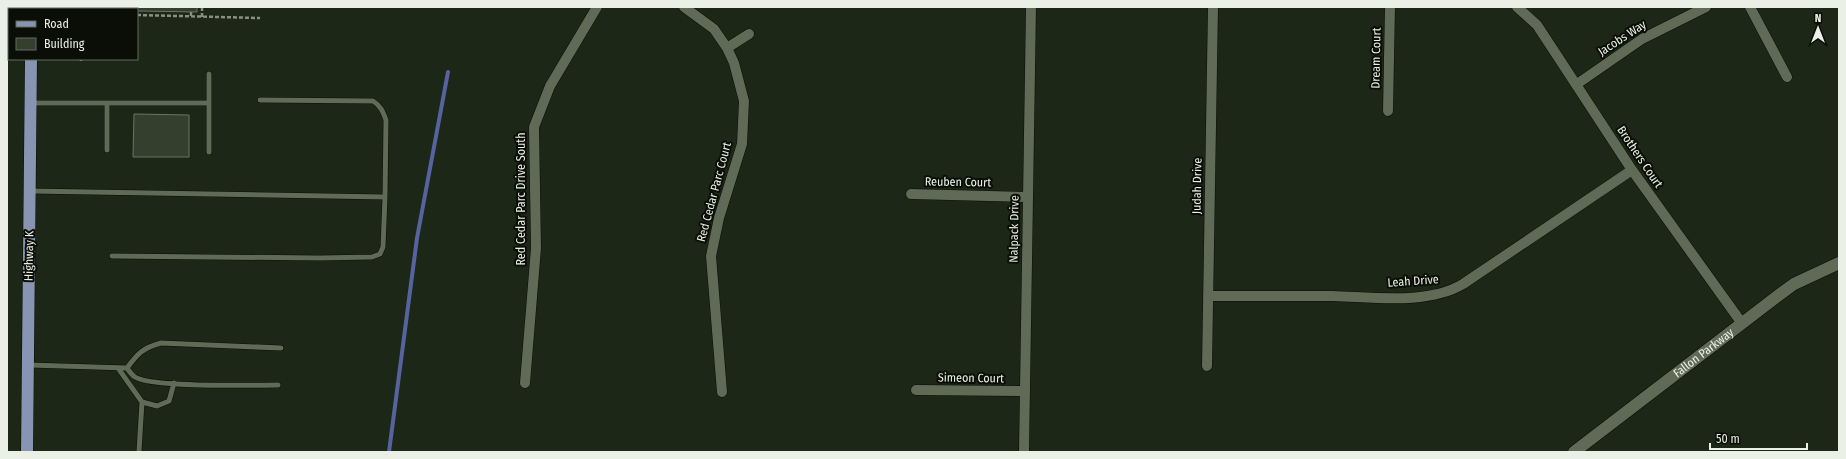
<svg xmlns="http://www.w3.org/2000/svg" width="1846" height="459" font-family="'Fira Sans Condensed',sans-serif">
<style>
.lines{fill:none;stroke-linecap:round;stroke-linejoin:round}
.stream{stroke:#5763a0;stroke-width:4}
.building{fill:#353f2e;stroke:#6a7562}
.lane-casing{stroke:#070f03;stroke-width:6}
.street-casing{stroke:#070f03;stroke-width:11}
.secondary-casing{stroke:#070f03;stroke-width:13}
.primary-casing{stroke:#070f03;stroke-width:13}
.path{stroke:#889083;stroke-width:2.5;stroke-dasharray:4 2;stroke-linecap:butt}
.lane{stroke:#5f6a57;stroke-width:5}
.street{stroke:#5f6a57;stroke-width:10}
.secondary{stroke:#5f6a57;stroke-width:12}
.primary{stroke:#8794b2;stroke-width:12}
.labels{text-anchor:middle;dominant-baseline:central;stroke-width:4;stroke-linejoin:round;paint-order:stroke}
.street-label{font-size:12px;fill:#eaf0e5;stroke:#0a0e07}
</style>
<rect width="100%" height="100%" fill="#1d2717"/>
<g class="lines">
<path class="stream" d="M389 452 417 238 448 72"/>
</g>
<path class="building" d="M103 7H197V12L137 11V9H103Z
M134 114 189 115V157H133Z"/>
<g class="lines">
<defs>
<path id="lane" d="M32 103H209V74
M209 103V152
M107 104V150
M30 191 385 197 386 120C383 112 381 106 373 101L260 100
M112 256 319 258 372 257 380 254 383 247 385 197
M29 365 127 368C138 353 143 348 161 343L281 348
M118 368 142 402 157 406 169 401 174 383
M127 368C129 371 132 375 135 377 152 388 254 385 278 385
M139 451 142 402"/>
<path id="street" d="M684 7 714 29 727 48 734 63 744 101 742 144 719 218 711 256 722 392
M1517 7 1537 25 1632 170 1741 322
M1750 7 1787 77
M727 48 749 34
M1577 84 1642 39 1706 7
M1388 111 1390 7
M911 194 1028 197
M1208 296C1250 296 1292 296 1333 296 1373 297 1428 305 1463 284L1632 170
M1207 366 1213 7
M525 383 536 248 534 127 550 86 597 7
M916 390 1025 391
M1024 452 1031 7"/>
<g id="secondary">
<path id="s1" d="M1574 452 1775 298 1794 284 1839 263"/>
</g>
<path id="primary" d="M31 9V7
M27 452 31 59"/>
</defs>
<use href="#lane" class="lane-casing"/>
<use href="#street" class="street-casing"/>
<use href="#secondary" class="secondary-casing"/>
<use href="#primary" class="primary-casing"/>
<path class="path" d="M202 7V17
M81 9V7
M191 12V16
M137 15 260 18
M81 59V61"/>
<use href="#lane" class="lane"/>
<use href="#street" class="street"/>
<use href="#secondary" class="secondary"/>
<use href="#primary" class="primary"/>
</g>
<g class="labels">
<g class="street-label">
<text transform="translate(1622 38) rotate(-33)">Jacobs Way</text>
<text transform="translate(1376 58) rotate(-89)">Dream Court</text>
<text transform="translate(1640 157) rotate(56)">Brothers Court</text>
<text transform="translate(958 182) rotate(1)">Reuben Court</text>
<text transform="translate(1197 186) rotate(-89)">Judah Drive</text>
<text transform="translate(714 192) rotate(-75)">Red Cedar Parc Court</text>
<text transform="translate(521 199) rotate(-90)">Red Cedar Parc Drive South</text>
<text transform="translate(1014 229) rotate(-89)">Nalpack Drive</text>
<text transform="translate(29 256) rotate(-89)">Highway K</text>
<text transform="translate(1413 281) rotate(-4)">Leah Drive</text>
<text stroke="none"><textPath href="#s1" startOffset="163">Fallon Parkway</textPath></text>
<text transform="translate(971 378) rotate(1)">Simeon Court</text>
</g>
</g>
<rect width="1846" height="459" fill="none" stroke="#eaf0e5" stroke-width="16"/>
<rect x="8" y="8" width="130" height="52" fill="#0a0e07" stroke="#646860"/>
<rect x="16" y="21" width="20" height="6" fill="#8794b2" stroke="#646860"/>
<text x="44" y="28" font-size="12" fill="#eaf0e5">Road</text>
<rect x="16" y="38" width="20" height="12" fill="#353f2e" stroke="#646860"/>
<text x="44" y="48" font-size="12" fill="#eaf0e5">Building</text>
<g transform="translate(1818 28)" stroke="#0a0e07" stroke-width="3" paint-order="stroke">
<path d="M0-3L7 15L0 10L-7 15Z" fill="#eaf0e5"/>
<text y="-6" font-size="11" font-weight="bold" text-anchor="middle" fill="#eaf0e5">N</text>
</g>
<path d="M1710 443v6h97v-6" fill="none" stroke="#eaf0e5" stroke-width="2"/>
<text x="1716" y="443" font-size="12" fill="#eaf0e5" stroke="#0a0e07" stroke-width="3" paint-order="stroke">50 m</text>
</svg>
